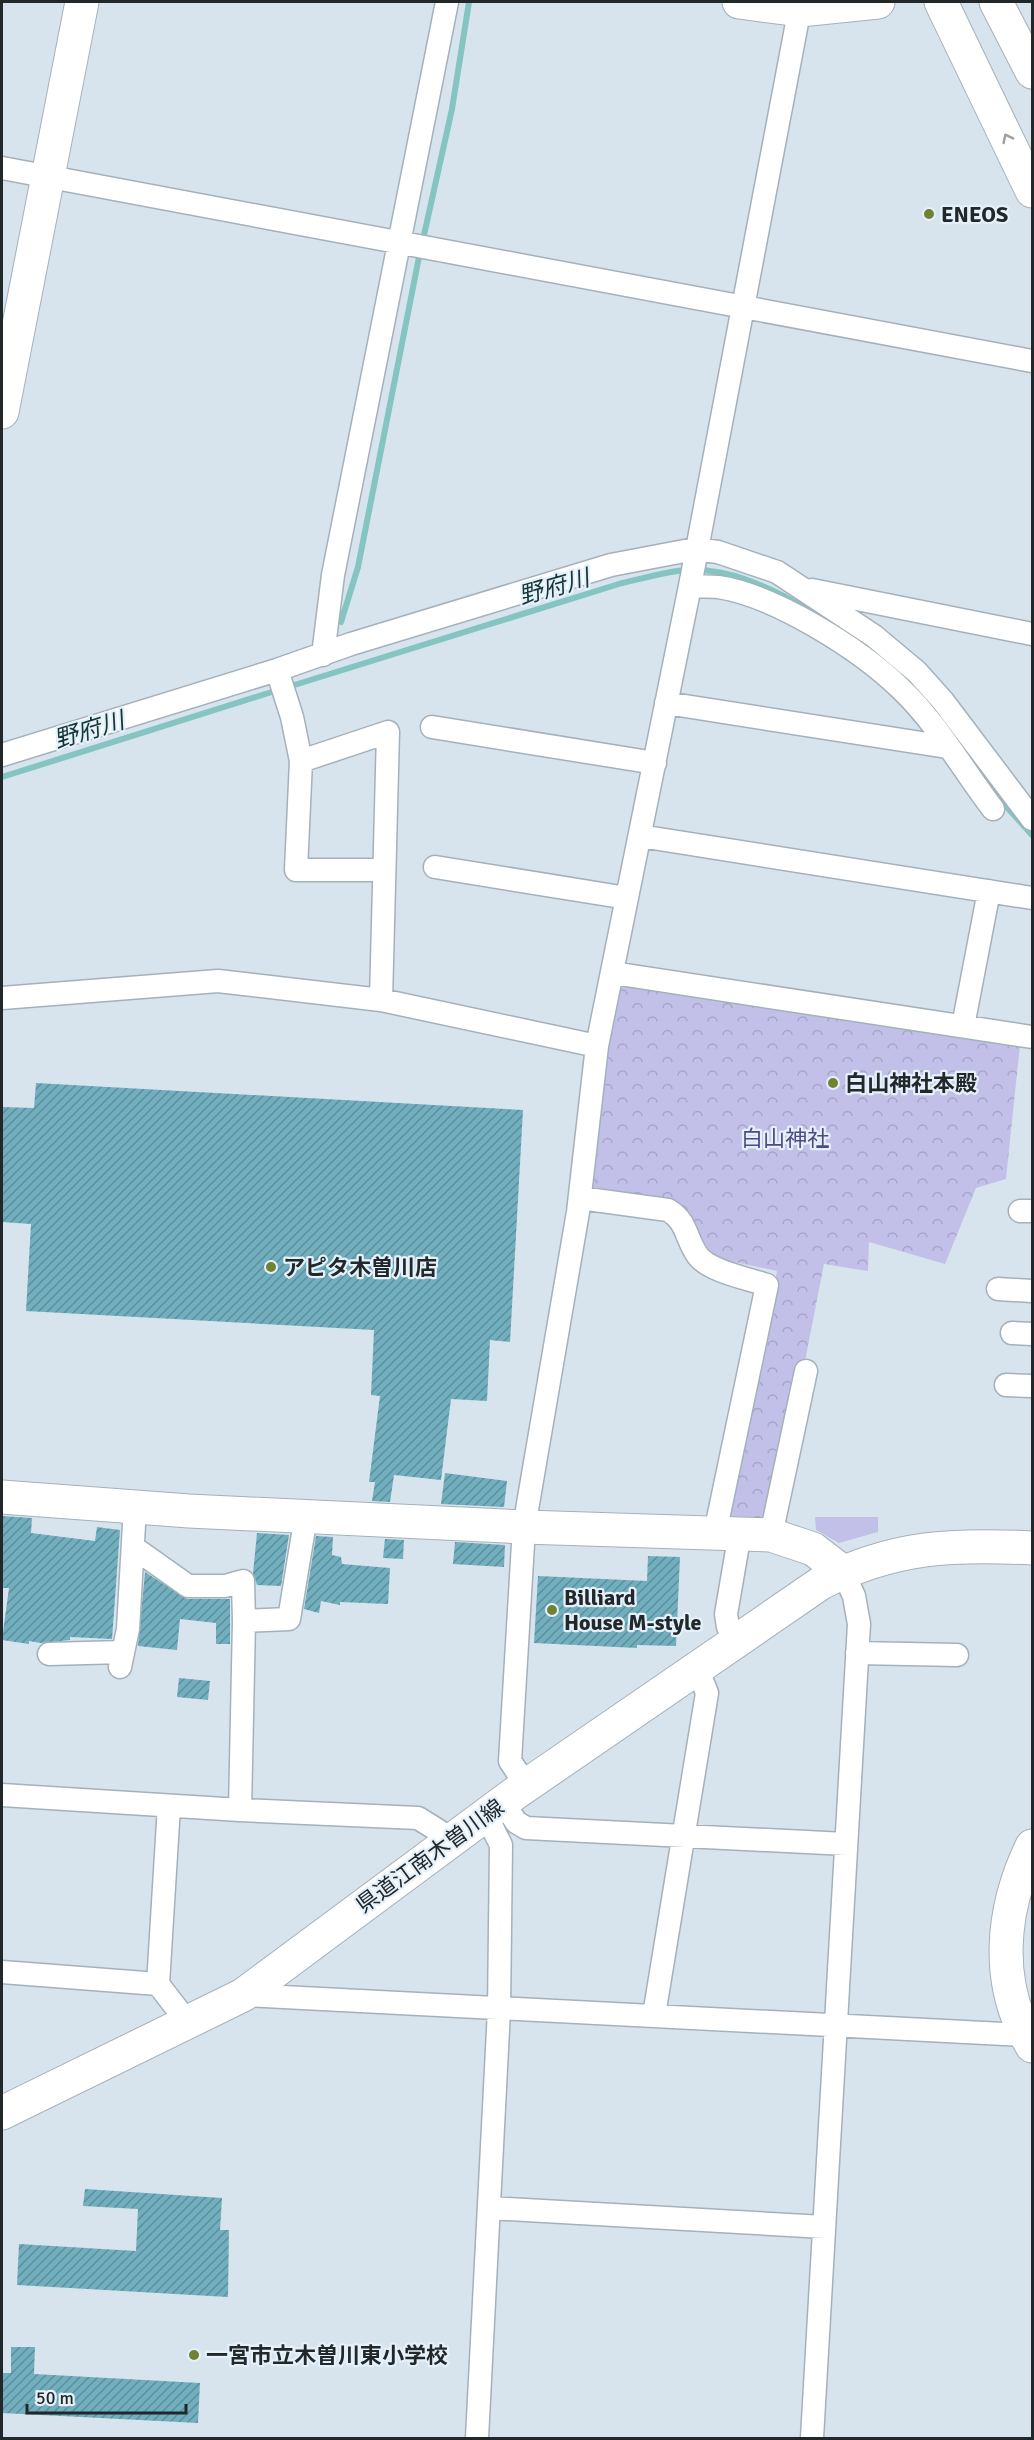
<svg xmlns="http://www.w3.org/2000/svg" width="1034" height="2440" font-family="Signika,'Noto Sans JP',sans-serif">
<style>
.grass{fill:#c2c0e9}
.park{fill:url(#park-crowns)}
.lines{fill:none;stroke-linecap:round;stroke-linejoin:round}
.stream{stroke:#84c5c2;stroke-width:6}
.building{fill:url(#building-hatch)}
.street-casing{stroke:#a4b1ba;stroke-width:25}
.secondary-casing{stroke:#a4b1ba;stroke-width:35}
.highway-casing{stroke:#a4b1ba;stroke-width:35}
.street{stroke:#fff;stroke-width:22}
.secondary{stroke:#fff;stroke-width:33}
.highway{stroke:#fff;stroke-width:33}
.oneway{stroke:#9c9e9f}
.poi-dot{fill:#718333;stroke:#e4f1fb;stroke-width:2}
.labels{text-anchor:middle;dominant-baseline:central;stroke-width:4.5;stroke-linejoin:round;paint-order:stroke}
.poi-label{font-size:22px;font-weight:bold;fill:#22272a;stroke:#e4f1fb;text-anchor:start}
.park-label{font-size:22px;fill:#4f4985;stroke:#e4f1fb}
.street-label{font-size:22px;fill:#22272a;stroke:#e4f1fb}
.water-label{font-size:24px;font-style:italic;fill:#153634;stroke:#e4f1fb}
</style>
<defs>
<pattern id="park-crowns" width="20" height="18" patternUnits="userSpaceOnUse" patternTransform="scale(1.5)"><rect width="20" height="18" fill="#c2c0e9"/><path d="M2 6a3 3 0 1 1 6 0M12 15a3 3 0 1 1 6 0" fill="none" stroke="#a6a5c8"/></pattern>
<pattern id="building-hatch" width="6" height="6" patternUnits="userSpaceOnUse" patternTransform="scale(1.5)"><rect width="6" height="6" fill="#72afbe"/><path d="M-1 1l2-2M0 6l6-6M5 7l2-2" fill="none" stroke="#5d8e9b"/></pattern>
</defs>
<rect width="100%" height="100%" fill="#d7e4ee"/>
<path class="grass" d="M815 1517H878V1532L839 1543 816 1530Z"/>
<path class="park" d="M610 985 1021 1035 1006 1179 976 1188 945 1264 869 1242 868 1271 824 1264 771 1535 725 1533 777 1271 707 1256 680 1217 581 1186Z"/>
<g class="lines">
<path class="stream" d="M424 235 452 109 469 2
M822 617 856 639
M341 622 358 567 419 257
M288 687 622 583C640 579 658 574 677 571 725 564 773 589 813 612
M970 759 1004 804 1032 835
M2 777 278 690"/>
</g>
<path class="building" d="M36 1083 523 1110 510 1342 490 1340 487 1401 451 1399 441 1480 394 1475 390 1502 372 1501 375 1482H369L380 1396 371 1395 374 1330 26 1311 31 1224 2 1222V1107L34 1108Z
M445 1473 507 1481 504 1507 441 1504Z
M2 1516 32 1518 31 1533 95 1541 97 1527 120 1530 112 1639 70 1637V1640L41 1643 29 1641V1644L2 1640 9 1588H2Z
M257 1533 289 1535 281 1586 257 1585 253 1573Z
M316 1536 333 1537 332 1555 341 1557 342 1564 390 1568 388 1604 340 1602V1605L321 1601 319 1613 304 1609Z
M385 1539 404 1540 403 1559 383 1558Z
M455 1542 505 1545 504 1567 453 1564Z
M648 1556 680 1557 676 1646 637 1645V1648L534 1643 538 1576 647 1581Z
M145 1572 187 1599H230V1644H216V1623L180 1619 177 1650 138 1646Z
M179 1678 210 1681 208 1700 177 1697Z
M85 2189 222 2198 220 2230H229L228 2297 17 2285 19 2244 136 2251 138 2209 83 2206Z
M11 2347H35L34 2374 200 2383 198 2423 2 2413V2373H11Z"/>
<g class="lines">
<defs>
<path id="street" d="M2 168 1032 361
M690 586C699 587 709 586 718 587 774 595 860 649 901 689 937 723 963 770 993 809
M812 590 1032 634
M323 655 333 575 447 2
M277 670 292 717 301 761 296 870H384
M666 703 947 747
M432 727 655 763
M2 755 277 670 351 644 611 565 695 549 718 552 777 572 874 636 917 672 943 701 1032 819
M301 761 388 732 381 1000
M640 836 1032 898
M435 867 627 898
M613 973 1032 1037
M2 998 218 981 381 1000 597 1046
M963 1026 989 891
M580 1198 668 1210C688 1222 685 1238 698 1256 709 1271 749 1279 767 1285L715 1533
M1020 1211H1032
M998 1289 1032 1291
M1012 1333 1032 1334
M1006 1385 1032 1386
M771 1535 806 1371
M133 1547 188 1586H225L243 1581 244 1621
M738 1639 728 1627 726 1614 740 1533
M857 1653 957 1655
M49 1654 123 1652
M120 1667 128 1629 135 1507
M526 1785 510 1761 524 1527 578 1212 597 1046 690 586 801 2
M2 1795 240 1810 418 1818 439 1831 449 1842
M504 1803 516 1822 526 1828 846 1844
M169 1806 158 1984 188 2023
M240 1810 244 1621 289 1619 306 1516
M2 1972 158 1984
M243 1995 1025 2035
M654 2015 707 1693 697 1668
M489 2208 824 2227
M477 2438 499 2010 501 1845 486 1815
M812 2438 859 1624 854 1596 843 1572"/>
<path id="secondary" d="M739 2 800 10 878 2
M2 412 82 2
M2 1497 189 1511 524 1527 771 1535 813 1549 843 1572
M1032 1846C1001 1910 994 1983 1032 2046
M2 2113 243 1995 514 1794 821 1583C894 1546 952 1544 1032 1548"/>
<path id="highway" d="M941 2 1032 191
M996 2 1032 72"/>
</defs>
<use href="#street" class="street-casing"/>
<use href="#secondary" class="secondary-casing"/>
<use href="#highway" class="highway-casing"/>
<use href="#street" class="street"/>
<use href="#secondary" class="secondary"/>
<use href="#highway" class="highway"/>
</g>
<defs><path id="oneway-chevron" d="M-2-3.5L2.5 0L-2 3.5" fill="none" stroke-width="1.6" stroke-linecap="round" stroke-linejoin="round" transform="scale(1.5)"/></defs>
<use class="oneway" href="#oneway-chevron" transform="translate(1007 138) rotate(-116)"/>
<g class="poi-dot">
<circle cx="929" cy="214" r="6"/>
<circle cx="833" cy="1083" r="6"/>
<circle cx="271" cy="1267" r="6"/>
<circle cx="552" cy="1610" r="6"/>
<circle cx="194" cy="2355" r="6"/>
</g>
<g class="labels">
<g class="poi-label">
<text x="941" y="214">ENEOS</text>
<text x="845" y="1083">白山神社本殿</text>
<text x="283" y="1267">アピタ木曽川店</text>
<text x="564" y="1597">Billiard<tspan x="564" dy="25">House M-style</tspan></text>
<text x="206" y="2355">一宮市立木曽川東小学校</text>
</g>
<g class="park-label">
<text x="785" y="1138">白山神社</text>
</g>
<g class="street-label">
<text transform="translate(430 1856) rotate(-36)">県道江南木曽川線</text>
</g>
<g class="water-label">
<text transform="translate(554 587) rotate(-16)">野府川</text>
<text transform="translate(89 730) rotate(-17)">野府川</text>
</g>
</g>
<rect width="1034" height="2440" fill="none" stroke="#22272a" stroke-width="6"/>
<path d="M27 2404v9h159v-9" fill="none" stroke="#22272a" stroke-width="3"/>
<text x="36" y="2404" font-size="18" fill="#22272a" stroke="#e4f1fb" stroke-width="4.5" paint-order="stroke">50 m</text>
</svg>
